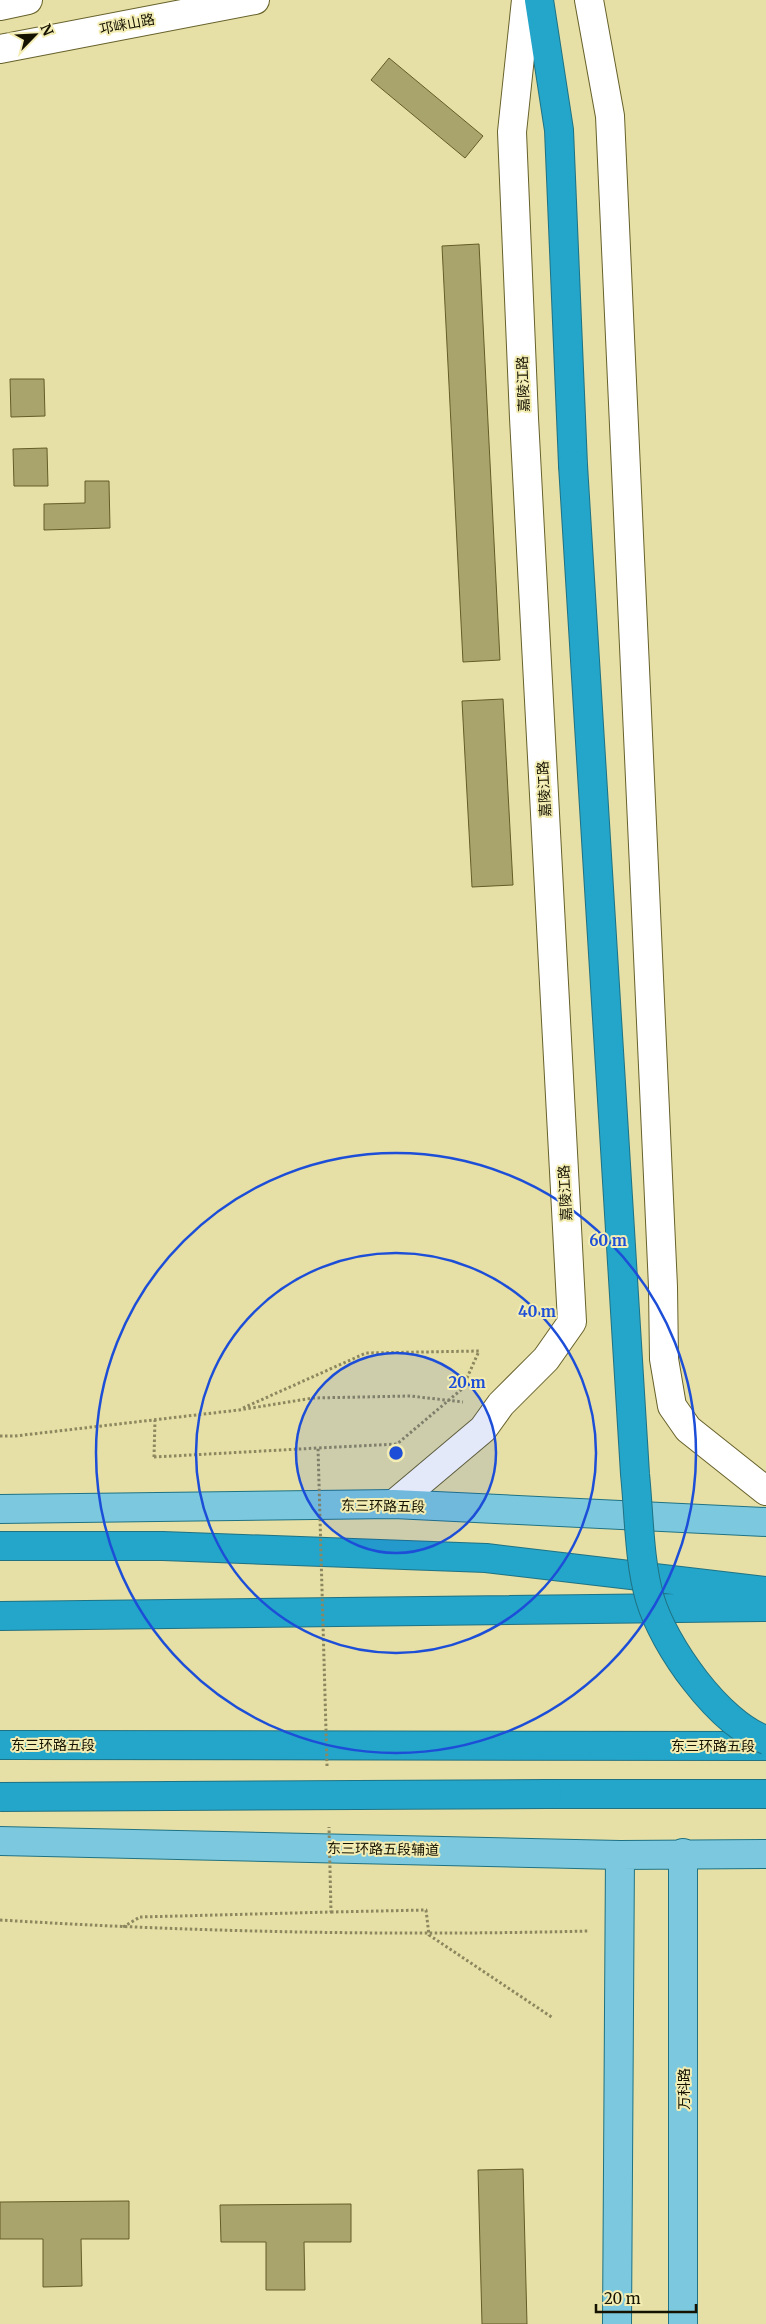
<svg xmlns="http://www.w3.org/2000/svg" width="766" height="2324" font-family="Merriweather,'Noto Sans SC',serif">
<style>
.building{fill:#a9a36c;stroke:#645d27}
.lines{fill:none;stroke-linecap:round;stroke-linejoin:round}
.minor-casing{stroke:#67612b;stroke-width:30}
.major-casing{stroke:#1f7283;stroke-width:30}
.highway-casing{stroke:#1f7283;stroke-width:30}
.path{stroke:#8c875e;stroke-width:3;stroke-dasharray:2.5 2.5;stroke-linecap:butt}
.minor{stroke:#fff;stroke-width:28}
.major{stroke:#7cc9df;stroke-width:28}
.highway{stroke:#24a5ca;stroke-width:28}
.highway-bridge-casing{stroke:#1f7283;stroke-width:30;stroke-linecap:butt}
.path-bridge{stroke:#8c875e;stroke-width:3;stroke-dasharray:2.5 2.5;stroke-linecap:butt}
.highway-bridge{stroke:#24a5ca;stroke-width:28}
.ring{fill:none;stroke:#1d4ed8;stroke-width:2.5}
.labels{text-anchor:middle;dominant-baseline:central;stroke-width:4;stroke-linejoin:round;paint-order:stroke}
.street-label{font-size:14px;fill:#151200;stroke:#f3edb3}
.centre{fill:#1d4ed8;stroke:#f3edb3;stroke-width:2.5}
.ring-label{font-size:15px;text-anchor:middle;font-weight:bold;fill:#1d4ed8;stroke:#f3edb3;stroke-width:4;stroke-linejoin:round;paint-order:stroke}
</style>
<rect width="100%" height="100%" fill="#e6e0a6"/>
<path class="building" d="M389 58 483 136 465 158 371 80Z
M479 244 500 660 463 662 442 246Z
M10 379H44L45 416 11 417Z
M47 448 48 486H14L13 449Z
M85 481H109L110 528 44 530V504L85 503Z
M503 699 513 885 472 887 462 701Z
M523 2169 527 2324H482L478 2170Z
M129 2201V2239H81L82 2286 43 2287V2239H0V2202Z
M351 2204V2242H304L305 2290H266V2242H221L220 2205Z"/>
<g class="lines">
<defs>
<path id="minor" d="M589 0 610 116 663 1287 664 1359 672 1406 688 1429 766 1491
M0 6 28 0
M0 49 255 0
M394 1504 483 1429 501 1404 546 1359 572 1322 524 418 512 132 526 0"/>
<path id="major" d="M0 1509 394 1504 766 1522
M0 1841 620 1855 766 1854
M617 2324 620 1855
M683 2324V1853"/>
<path id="highway" d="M539 0 559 130 573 465
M0 1546H163L486 1558 766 1591
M0 1616 766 1607
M0 1745 766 1746
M547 1794H766"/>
</defs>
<use href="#minor" class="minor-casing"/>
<use href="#major" class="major-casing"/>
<use href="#highway" class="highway-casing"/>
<path class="path" d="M243 1408 366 1353 479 1351 462 1389 397 1444 318 1448
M0 1436H15L239 1410 313 1398 410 1396 463 1402
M154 1457 155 1420
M331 1912 426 1910 429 1935 553 2018
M0 1920C196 1932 393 1936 589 1931
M123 1927 140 1917"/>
<use href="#minor" class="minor"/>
<use href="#major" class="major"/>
<use href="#highway" class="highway"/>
<defs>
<path id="highway-bridge" d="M573 465 635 1474C639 1513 639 1562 650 1599 664 1646 719 1724 766 1740
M0 1797 547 1794"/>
</defs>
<use href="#highway-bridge" class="highway-bridge-casing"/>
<path class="path-bridge" d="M154 1457 318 1448 327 1766
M140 1917 331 1912 329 1827"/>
<use href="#highway-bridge" class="highway-bridge"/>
</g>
<circle cx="396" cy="1453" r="100" fill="#1d4ed8" fill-opacity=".12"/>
<g class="ring">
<circle cx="396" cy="1453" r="100"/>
<circle cx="396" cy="1453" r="200"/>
<circle cx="396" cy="1453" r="300"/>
</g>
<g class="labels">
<g class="street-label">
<text transform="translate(127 24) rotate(-11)">邛崃山路</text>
<text transform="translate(523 384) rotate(-92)">嘉陵江路</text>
<text transform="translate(544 789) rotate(-93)">嘉陵江路</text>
<text transform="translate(565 1193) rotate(-93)">嘉陵江路</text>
<text transform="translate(383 1506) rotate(1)">东三环路五段</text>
<text x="53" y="1745">东三环路五段</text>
<text x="713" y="1746">东三环路五段</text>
<text transform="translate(383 1849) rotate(1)">东三环路五段辅道</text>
<text transform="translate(684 2089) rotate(-90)">万科路</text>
</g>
</g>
<circle cx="396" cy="1453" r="8" class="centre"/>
<g class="ring-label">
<text x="608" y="1246">60 m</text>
<text x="537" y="1317">40 m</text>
<text x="467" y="1388">20 m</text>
</g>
<g transform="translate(35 35) rotate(66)" stroke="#f3edb3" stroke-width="4" paint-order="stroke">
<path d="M0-4L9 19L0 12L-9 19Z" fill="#151200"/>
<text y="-8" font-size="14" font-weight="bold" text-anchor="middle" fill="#151200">N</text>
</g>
<path d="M596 2304v8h100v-8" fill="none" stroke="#151200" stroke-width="2.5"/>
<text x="604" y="2304" font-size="15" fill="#151200" stroke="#f3edb3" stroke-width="4" paint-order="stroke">20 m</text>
</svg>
